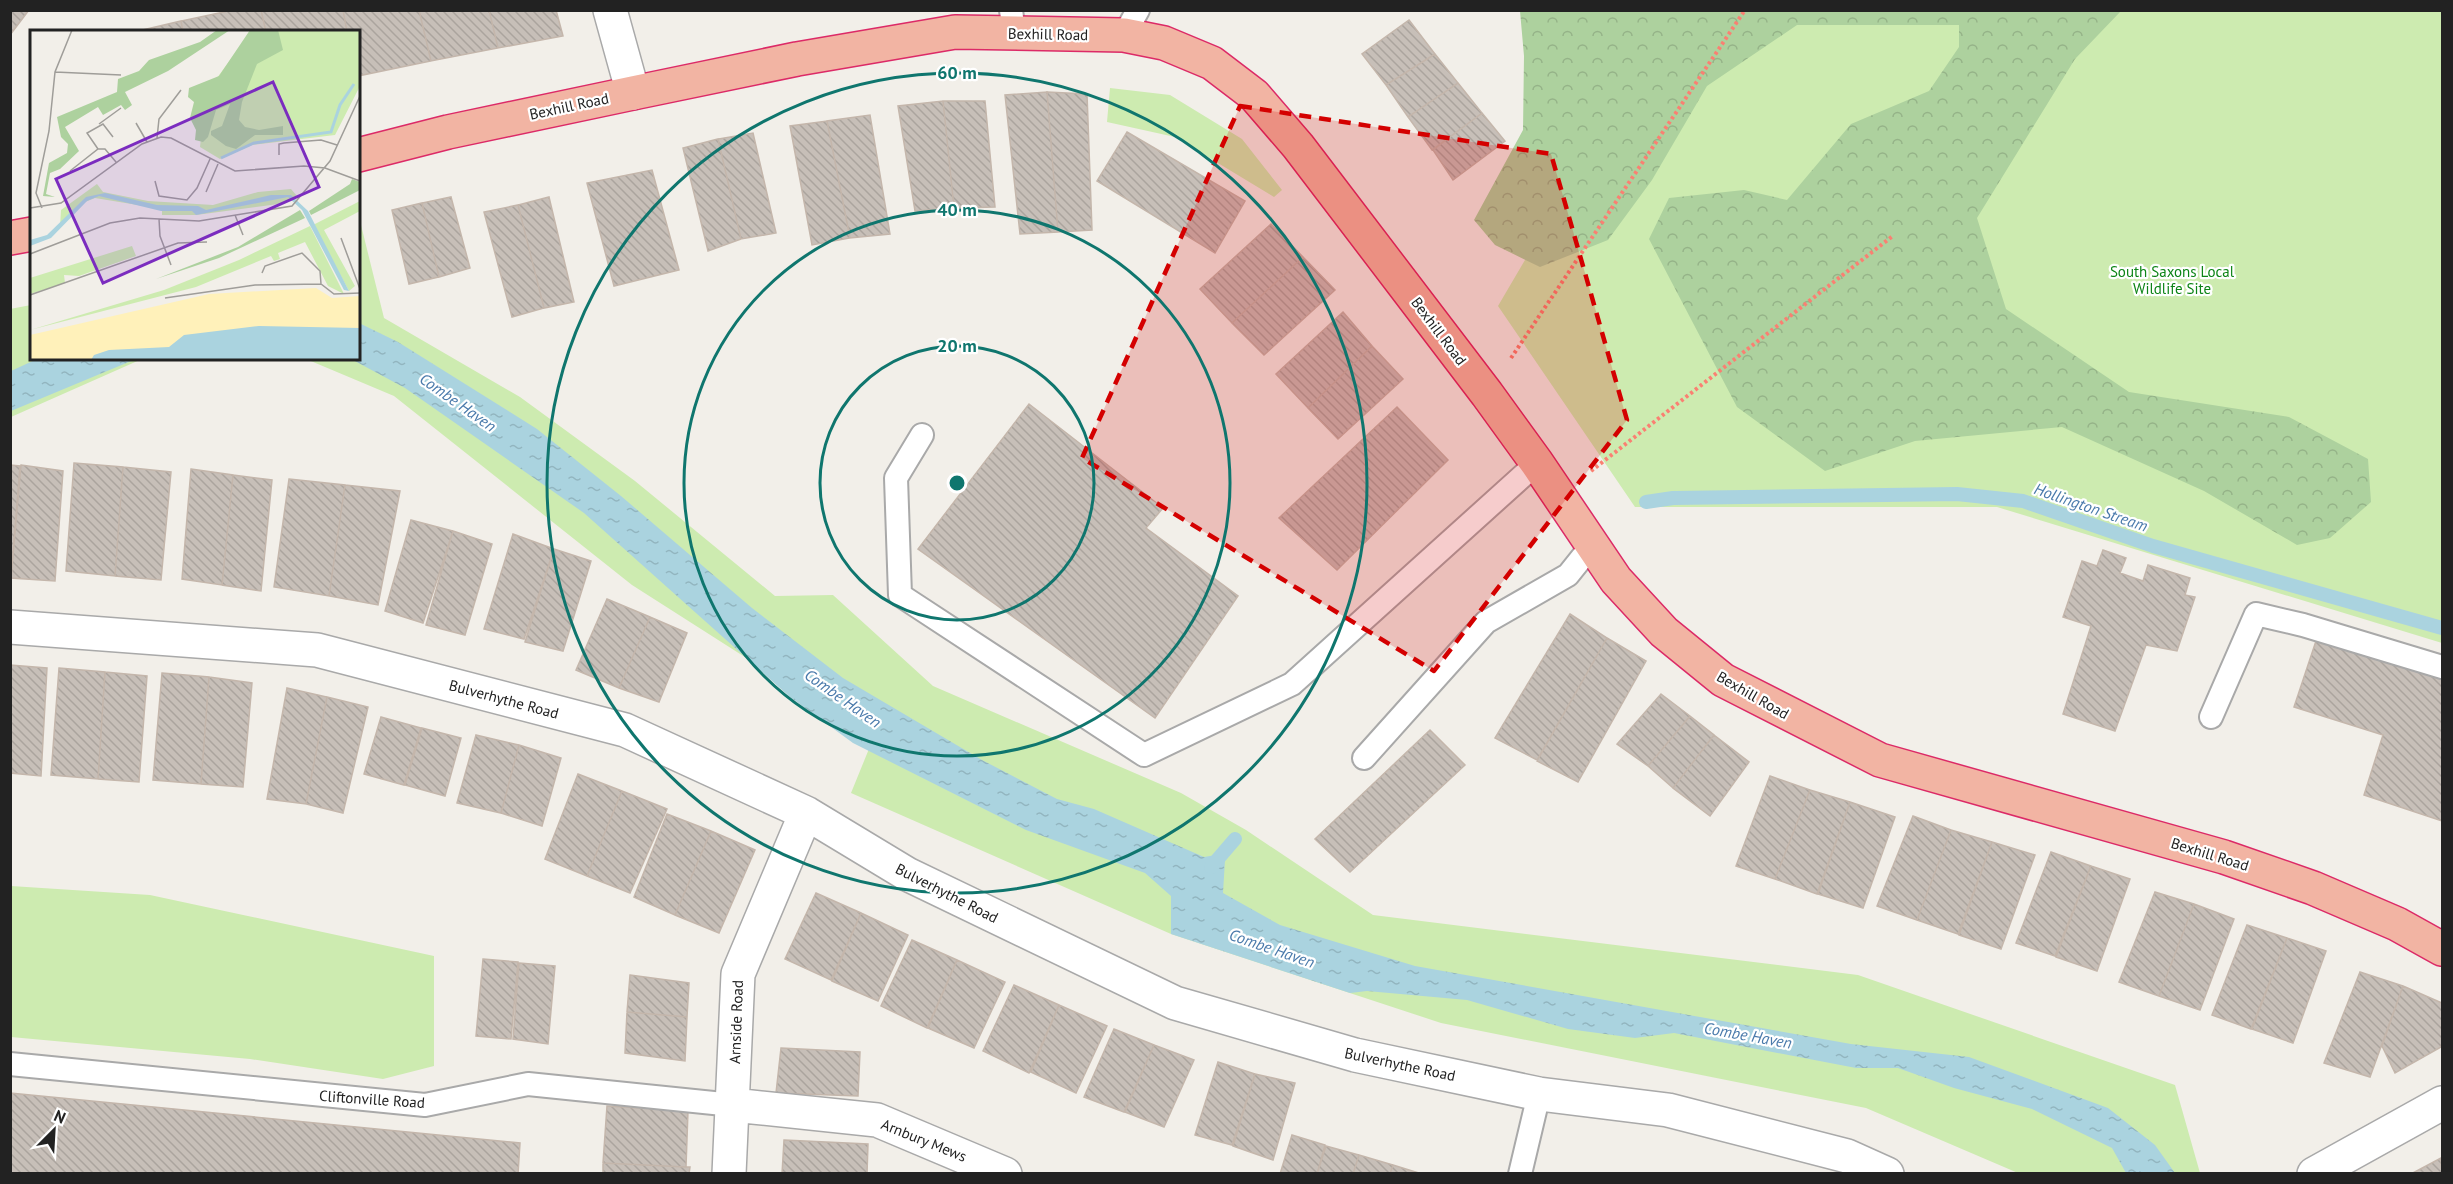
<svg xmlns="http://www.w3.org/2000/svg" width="2453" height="1184" font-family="'PT Sans',sans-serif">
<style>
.grass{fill:#cdebb0}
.forest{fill:url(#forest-crowns)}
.water{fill:url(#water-ripples)}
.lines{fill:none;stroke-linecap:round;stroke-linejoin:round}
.stream{stroke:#aad3df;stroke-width:14}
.building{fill:url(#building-back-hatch);stroke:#c4b6ab;stroke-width:1.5}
.service-casing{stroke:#a9a9a9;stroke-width:26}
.minor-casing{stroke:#a9a9a9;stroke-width:36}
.trunk-casing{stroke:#dc2a67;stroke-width:36}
.path{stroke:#fa8072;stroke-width:4;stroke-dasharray:3 3;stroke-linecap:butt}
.service{stroke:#fff;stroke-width:22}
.minor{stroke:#fff;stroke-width:33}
.trunk{stroke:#f2b4a3;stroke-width:33}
.marked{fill:#d40000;fill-opacity:0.2;stroke:#d40000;stroke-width:4.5;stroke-dasharray:12 8;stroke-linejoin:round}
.ring{fill:none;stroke:#0f766e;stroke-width:3}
.labels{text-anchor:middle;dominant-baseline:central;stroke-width:4.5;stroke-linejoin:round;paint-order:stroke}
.street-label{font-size:15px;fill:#222;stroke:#fff}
.park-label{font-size:15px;fill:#0c8416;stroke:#fff}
.water-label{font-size:16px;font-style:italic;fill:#4a7aab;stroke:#fff}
.inset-river{fill:none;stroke:#aad3df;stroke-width:3}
.inset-road{fill:none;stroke:#9f9d99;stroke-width:1.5}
.view{fill:#7b2cbf;fill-opacity:0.15;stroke:#7b2cbf;stroke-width:3}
.inset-edge{fill:none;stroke:#222;stroke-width:3}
.centre{fill:#0f766e;stroke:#fff;stroke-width:3}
.ring-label{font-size:18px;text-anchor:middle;font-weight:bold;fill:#0f766e;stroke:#fff;stroke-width:4.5;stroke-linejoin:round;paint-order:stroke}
</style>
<defs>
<pattern id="forest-crowns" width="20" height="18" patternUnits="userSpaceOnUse" patternTransform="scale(1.5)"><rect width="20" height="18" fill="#add19e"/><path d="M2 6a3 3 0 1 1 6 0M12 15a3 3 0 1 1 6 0" fill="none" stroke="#95b388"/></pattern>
<pattern id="water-ripples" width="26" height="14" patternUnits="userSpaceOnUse" patternTransform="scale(1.5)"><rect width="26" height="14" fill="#aad3df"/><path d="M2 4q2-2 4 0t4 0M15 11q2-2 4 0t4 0" fill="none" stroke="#92b5bf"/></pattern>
<pattern id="building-back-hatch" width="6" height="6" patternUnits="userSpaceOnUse" patternTransform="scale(1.5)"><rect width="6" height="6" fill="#c7bfb8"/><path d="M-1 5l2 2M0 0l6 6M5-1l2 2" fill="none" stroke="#aba49e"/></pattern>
</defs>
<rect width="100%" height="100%" fill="#f2efe9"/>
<path class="grass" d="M1671 11H2442V643L1997 507H1635L1498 306Z
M1110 88 1170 95 1242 139 1282 190 1274 197 1175 137 1107 122Z
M358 225H361L384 318 520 397 635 481 775 596 833 595 933 686 1181 793 1246 830 1373 915 1858 975 2175 1085 2200 1173H2018L1866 1108 1441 1023 1171 934 851 793 873 739 632 585 394 396 306 359 358 358Z
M31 305 32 358 142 359 11 417 10 309Z
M11 886 150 895 434 956V1066L383 1079 250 1059 11 1037Z"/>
<path class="forest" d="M1520 11H2121L2075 59 1977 218 2006 309 2129 392 2289 417 2368 459 2371 502 2330 538 2297 545 2204 491 2062 427 1915 441 1825 471 1737 407 1649 239 1669 198 1744 190 1787 200 1851 124 1929 91 1959 47V25H1797L1707 86 1652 180 1608 240 1540 267 1495 245 1474 220 1523 130 1524 56Z"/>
<path class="water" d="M359 323 398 342 537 429 621 496 752 608 843 678 982 760 1057 799 1094 809 1204 857 1222 854 1225 860 1223 893 1280 925 1415 966 1851 1044 1969 1057 2108 1108 2155 1145 2175 1173H2126L2112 1148 2032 1109 1954 1088 1898 1068H1856L1674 1033 1635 1038 1568 1029 1467 1000 1367 991 1350 993 1171 934V896L1145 873 1026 830 853 743 790 697 584 513 405 388 351 359 358 358Z
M37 359V358L136 359 11 411V371Z"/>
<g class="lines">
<path class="stream" d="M1646 502 1673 498 1957 494 2023 501 2153 546 2442 628
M1211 867 1235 839"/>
</g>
<path class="building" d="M10 10H29L10 35Z
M233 10H261L266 32H183L181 21Z
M261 10H343L347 32H266Z
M343 10H419L431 61 358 76V32H347Z
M419 10H489L498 48 431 61Z
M489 10H556L563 36 498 48Z
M1409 20 1435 54 1386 85 1362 54Z
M181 21 183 32H134Z
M1435 54 1458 83 1408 117 1386 85Z
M1458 83 1482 113 1432 150 1408 117Z
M1047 92 1058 232 1020 234 1005 95Z
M1047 92 1087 94 1092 230 1058 232Z
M943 101H985L995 207 954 208Z
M943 101 954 208 915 211 898 106Z
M1482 113 1505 141 1453 180 1433 150Z
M870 115 890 234 850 238 827 121Z
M827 121 850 238 812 245 790 126Z
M1127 132 1245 201 1215 253 1097 181Z
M753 133 776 233 741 239 718 139Z
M718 139 741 239 708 251 683 148Z
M652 170 679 270 614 286 587 183Z
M451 197 470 268 439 277 422 203Z
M549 197 574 302 544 308 518 205Z
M422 203 439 277 409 284 392 210Z
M518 205 544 308 512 317 484 212Z
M1271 224 1303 257 1232 323 1200 289Z
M1303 257 1335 290 1264 355 1232 323Z
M1343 312 1372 346 1308 408 1276 374Z
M1372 346 1403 379 1338 439 1308 408Z
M1029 404 1163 508 1146 528 1238 596 1155 718 918 549Z
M1397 407 1448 460 1337 570 1279 518Z
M74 463 123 467 115 576 66 571Z
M10 465 20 466 11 578H10Z
M21 465 63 471 55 581 11 578Z
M123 467 171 472 161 580 115 576Z
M191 469 233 475 222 585 182 579Z
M233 475 272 480 261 591 222 585Z
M289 479 345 485 329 596 274 587Z
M345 485 400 491 378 605 329 596Z
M411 520 453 531 423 623 385 611Z
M453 531 492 544 465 635 426 625Z
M513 534 554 549 524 639 484 629Z
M554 549 591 561 563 651 525 642Z
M2103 550 2126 558 2120 573 2143 581 2148 565 2190 578 2185 595 2195 597 2177 651 2146 645 2115 731 2063 714 2091 626 2063 617 2082 561 2097 566Z
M607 599 650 617 619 688 576 670Z
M1570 614 1607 638 1537 760 1495 738Z
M650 617 687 633 659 702 619 688Z
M2320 629 2442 669V821L2364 795 2383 735 2294 707Z
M1607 638 1646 661 1578 782 1537 761Z
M10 665 47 668 41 776 10 773Z
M59 668 105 672 98 779 51 775Z
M105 672 147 676 139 782 98 779Z
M162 673 209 677 201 784 153 780Z
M209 677 252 683 243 787 201 784Z
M287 688 327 697 306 804 267 799Z
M1661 694 1690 716 1648 766 1617 744Z
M327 697 368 707 343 813 306 804Z
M1690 716 1714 735 1673 788 1648 766Z
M381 717 421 728 404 785 364 774Z
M422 728 461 738 445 796 405 785Z
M1430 730 1465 765 1350 872 1315 839Z
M476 735 519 745 501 813 457 803Z
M1714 735 1749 762 1710 816 1673 788Z
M519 745 561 758 542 826 501 813Z
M578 774 622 791 587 876 545 859Z
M1770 776 1810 790 1775 879 1736 866Z
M1810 790 1850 802 1817 894 1775 879Z
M622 791 667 809 630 893 587 876Z
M1850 802 1895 817 1863 908 1818 894Z
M667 814 711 831 675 915 634 897Z
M1913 816 1951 830 1917 920 1877 906Z
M1951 830 1992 842 1958 934 1917 920Z
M711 831 755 850 719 933 675 915Z
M1992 842 2035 855 2001 949 1959 935Z
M2051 852 2091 866 2055 956 2016 943Z
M2091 866 2130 879 2097 971 2056 957Z
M2155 892 2194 904 2159 996 2119 982Z
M816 893 861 913 831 980 785 959Z
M2194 904 2234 919 2200 1010 2159 996Z
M861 913 908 935 878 1001 832 981Z
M2247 925 2287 938 2251 1029 2212 1015Z
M2287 938 2326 951 2293 1043 2252 1029Z
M912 940 957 960 927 1028 881 1006Z
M483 959 518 962 511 1039 476 1036Z
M957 960 1005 982 974 1048 928 1028Z
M519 963 555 966 548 1044 513 1039Z
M2360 972 2403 986 2370 1077 2324 1063Z
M630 975 689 983 687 1017 627 1012Z
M1014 985 1059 1005 1029 1073 983 1051Z
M2403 986 2442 1003V1042L2441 1047 2395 1073 2382 1046Z
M1059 1005 1107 1026 1076 1093 1031 1072Z
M627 1012 687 1017 685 1061 625 1053Z
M1114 1029 1154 1045 1124 1112 1084 1097Z
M1154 1045 1194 1060 1164 1127 1125 1112Z
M781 1048 860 1052 858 1096 776 1093Z
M1218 1062 1255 1074 1232 1145 1195 1135Z
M1255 1074 1295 1083 1273 1160 1233 1146Z
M10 1093 520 1143 518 1174H10Z
M607 1106 688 1111 686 1167 603 1163Z
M1292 1135 1325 1145 1317 1174H1280Z
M784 1140 868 1144 867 1174H782Z
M1326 1146 1359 1155 1353 1174H1317Z
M1359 1155 1393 1165 1390 1174H1353Z
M2441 1158 2442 1174H2411Z
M603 1163 686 1167H690L689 1174H603Z
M1393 1165 1422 1174H1390Z"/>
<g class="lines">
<defs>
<path id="service" d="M1011 10 1014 33
M1124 35 1138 10
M922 435 896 478 900 595 1144 755 1292 684 1537 463
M2211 717 2256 614 2303 625 2442 667
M1364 758 1486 622 1568 575 1592 545
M10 1064 425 1105 528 1084 733 1105
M1520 1174 1539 1094"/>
<path id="minor" d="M610 10 633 93
M10 627 317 650 625 730 806 813 907 874 1175 1003 1355 1055 1539 1094 1668 1110 1847 1156 1887 1174
M733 1105 877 1120 1005 1174
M729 1174 738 974 806 813
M2314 1174 2442 1103"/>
<path id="trunk" d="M358 155 448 132 633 93 797 59 955 32 1124 35 1164 43 1212 63 1254 95 1298 146 1487 394 1537 463 1616 580 1664 632 1723 680 1880 760 2224 857 2313 888 2397 924 2442 949
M10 238 32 234"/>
</defs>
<use href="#service" class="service-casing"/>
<use href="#minor" class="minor-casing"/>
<use href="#trunk" class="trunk-casing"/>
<path class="path" d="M1511 358 1745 10
M1591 471 1894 235"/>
<use href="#service" class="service"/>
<use href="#minor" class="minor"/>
<use href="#trunk" class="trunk"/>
</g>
<path class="marked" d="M1240 106 1551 154 1627 420 1434 671 1082 458Z"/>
<g class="ring">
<circle cx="957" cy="483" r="137"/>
<circle cx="957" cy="483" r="273"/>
<circle cx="957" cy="483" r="410"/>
</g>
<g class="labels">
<g class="street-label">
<text transform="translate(1048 34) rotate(1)">Bexhill Road</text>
<text transform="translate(569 106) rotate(-12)">Bexhill Road</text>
<text transform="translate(1439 331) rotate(53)">Bexhill Road</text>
<text transform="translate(1753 695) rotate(30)">Bexhill Road</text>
<text transform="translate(504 699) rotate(15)">Bulverhythe Road</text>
<text transform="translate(2210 854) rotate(17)">Bexhill Road</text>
<text transform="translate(947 893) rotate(27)">Bulverhythe Road</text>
<text transform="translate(736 1022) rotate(-88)">Arnside Road</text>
<text transform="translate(1400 1064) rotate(12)">Bulverhythe Road</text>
<text transform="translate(372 1099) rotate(4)">Cliftonville Road</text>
<text transform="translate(924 1140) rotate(22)">Arnbury Mews</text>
</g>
<g class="park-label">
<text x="2172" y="271">South Saxons Local<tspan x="2172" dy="17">Wildlife Site</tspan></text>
</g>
<g class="water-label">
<text transform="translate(458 402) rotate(35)">Combe Haven</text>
<text transform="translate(2091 507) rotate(19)">Hollington Stream</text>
<text transform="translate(843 698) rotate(35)">Combe Haven</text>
<text transform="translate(1272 948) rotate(19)">Combe Haven</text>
<text transform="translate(1748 1035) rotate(10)">Combe Haven</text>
</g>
</g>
<g transform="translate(30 30)">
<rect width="330" height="330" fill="#f2efe9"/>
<path d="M222 0H330V56L305 105 222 115 190 129 170 117 176 63ZM67 154 73 162 118 171 183 175 228 162 261 159 267 166 256 173 166 185H132V179L65 168 55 172 30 197 31 180ZM330 171V181L294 200 325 256 319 261 283 195ZM280 196 314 264 298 256 275 212 248 223 250 229 244 231 241 226 166 257 0 300 134 260 209 230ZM102 216 106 226 49 246 34 245 35 253 0 264V248Z" fill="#cdebb0"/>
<path d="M187 0H200L138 41 95 62 102 75 95 80 91 75 73 85 68 77 35 97 49 121 30 139 20 143 16 164 25 167 13 166 19 133 37 123 38 114 31 107 27 87 87 62 88 49 109 41 119 30 170 12ZM220 0H248L253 20 227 34 212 72 209 90 215 97 229 100 253 96V105H225L206 119 196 116 181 105V101L192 96 200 74 186 80 178 107 173 112 165 110 166 100 160 88 164 72 158 67 159 58 189 46ZM322 149 330 152V160L281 185 279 181 320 154ZM270 180 275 188 189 228 126 249 208 217Z" fill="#add19e"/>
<path d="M286 258 302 268 330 266V330H0V305L179 264Z" fill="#fff1ba"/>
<path d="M75 163 127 175 168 176 176 180 241 165H261L278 181 319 261 314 260 272 180 258 167 166 185 162 181H131L69 166 57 171 21 208 0 216V210L17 205 56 167ZM229 296 330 298V330H61L64 325 79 320 139 317 154 305Z" fill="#aad3df"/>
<path class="inset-river" d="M191 128 224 113 301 102 310 75 324 54"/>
<path class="inset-road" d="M25 42 91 45M106 93 117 112M69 94 91 78M127 108 129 89 151 60M68 119 57 103 73 94 83 107M249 125V114L254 113 291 110 307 115M40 141 68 119H75L86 132M125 151 129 166 157 170 167 158 180 129M176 162 188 134M0 178 31 173 112 114 131 107 141 108 205 141 274 136 295 138 330 151M12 178 6 163 19 101 25 42 42 0M205 185 213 205M129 189 130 206 141 235M311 208 330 259M0 224 80 193 110 188 169 191 262 176 300 131 330 66M232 243 235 236 272 223 290 241 291 254M0 265 148 213 177 212M135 268 225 255 291 254 304 264 330 263"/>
<path class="view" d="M243 52 289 157 73 253 26 149Z"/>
<rect width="330" height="330" class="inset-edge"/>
</g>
<circle cx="957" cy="483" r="9" class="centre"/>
<g class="ring-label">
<text x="957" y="79">60 m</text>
<text x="957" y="216">40 m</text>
<text x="957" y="352">20 m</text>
</g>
<rect width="2453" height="1184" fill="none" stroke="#222222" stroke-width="24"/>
<g transform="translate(54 1130) rotate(24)" stroke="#ffffff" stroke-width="4.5" paint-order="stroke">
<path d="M0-4.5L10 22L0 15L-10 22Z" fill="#222222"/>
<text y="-9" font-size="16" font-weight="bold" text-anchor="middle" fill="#222222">N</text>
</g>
</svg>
